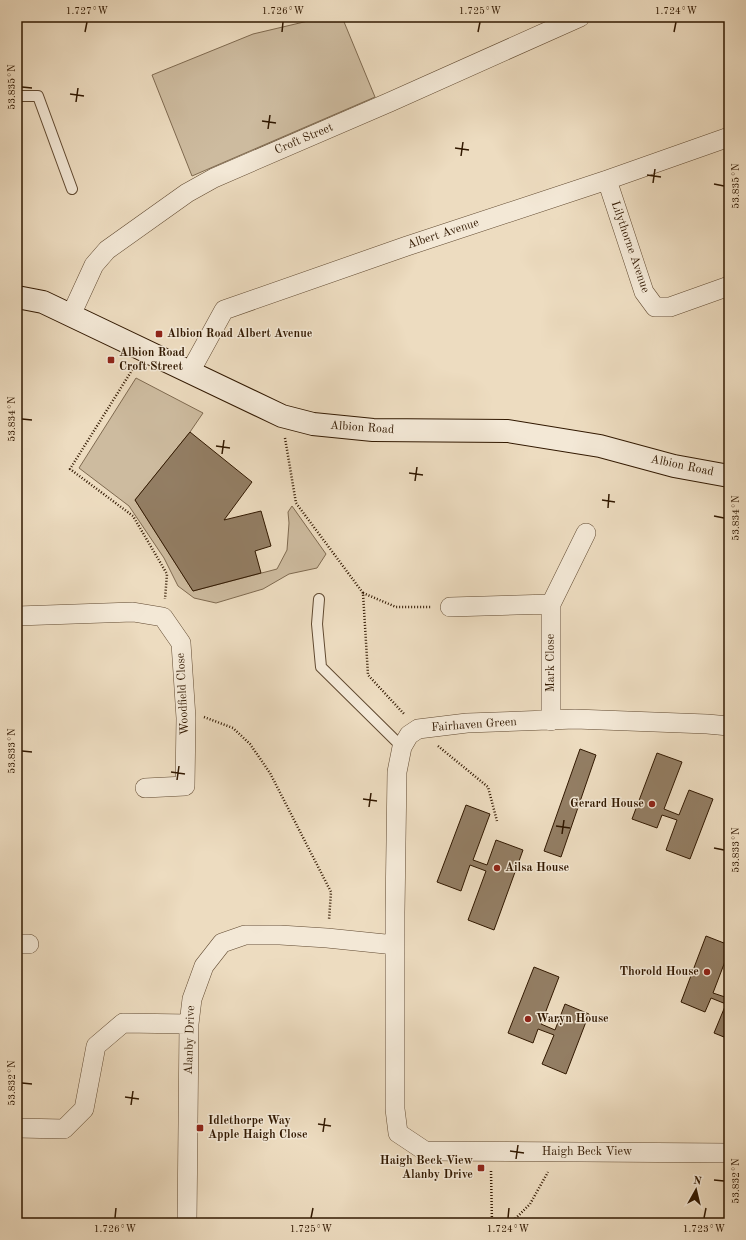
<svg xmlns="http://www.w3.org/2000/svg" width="746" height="1240" font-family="'Old Standard TT',serif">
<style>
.green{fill:#cdbb9f;stroke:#7f6a50}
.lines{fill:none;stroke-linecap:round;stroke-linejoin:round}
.stream{stroke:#7b654c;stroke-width:6}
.building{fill:#937e64;stroke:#311800}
.lane-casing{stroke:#604930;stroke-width:12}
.street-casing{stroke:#604930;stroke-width:20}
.secondary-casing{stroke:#311800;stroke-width:24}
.path{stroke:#311800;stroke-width:2.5;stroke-dasharray:1 2;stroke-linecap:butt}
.lane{stroke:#f3e8d6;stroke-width:10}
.street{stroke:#f3e8d6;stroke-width:19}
.secondary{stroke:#f3e8d6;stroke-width:22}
.ticks{fill:none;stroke:#311800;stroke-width:1.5}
.poi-dot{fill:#8f2418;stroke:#f3e8d6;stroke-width:1.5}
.labels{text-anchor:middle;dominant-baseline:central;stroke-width:3;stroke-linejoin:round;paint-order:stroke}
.street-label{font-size:12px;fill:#311800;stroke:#f3e8d6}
.poi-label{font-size:12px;font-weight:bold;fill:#311800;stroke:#f3e8d6;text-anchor:start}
.neatline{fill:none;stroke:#311800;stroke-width:1.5}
.ticks-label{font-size:10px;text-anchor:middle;fill:#311800}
</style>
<rect width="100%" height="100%" fill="#eddcc0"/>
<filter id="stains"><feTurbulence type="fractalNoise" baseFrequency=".005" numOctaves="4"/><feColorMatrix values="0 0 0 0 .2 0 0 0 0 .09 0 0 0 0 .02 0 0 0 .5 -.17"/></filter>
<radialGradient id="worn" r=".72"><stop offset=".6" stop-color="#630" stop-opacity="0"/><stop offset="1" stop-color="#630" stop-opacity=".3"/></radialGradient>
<path class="green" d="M325 17H342L375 97 192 176 152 75 253 34Z
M136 378 203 413 190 432 135 500 193 591 277 569 287 550 289 523 288 512 292 506 326 554 317 568 289 574 263 589 216 603 194 598 178 586 164 558 129 506 79 468Z"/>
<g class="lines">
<path class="stream" d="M654 1223 659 1221 662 1223"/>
</g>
<path class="building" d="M190 432 252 482 224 520 261 511 271 546 255 551 261 573 193 591 135 500Z
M580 749 596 755 561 857 544 851Z
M657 753 682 762 664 809 679 815 689 790 713 799 690 859 666 850 677 820 662 815 657 828 632 819Z
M466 805 490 814 473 860 487 865 496 840 523 850 494 930 468 920 486 871 470 865 461 891 437 882Z
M706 936 729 945V951L713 993 728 998 729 995V1039L714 1033 726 1004 711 998 705 1012 681 1002Z
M534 967 559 977 541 1024 555 1030 565 1004 589 1014 566 1074 542 1064 554 1035 538 1029 533 1043 508 1033Z"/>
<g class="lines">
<defs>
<path id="lane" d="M17 96H38L72 189
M319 599 317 624 321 667 402 747"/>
<path id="street" d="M607 180 644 292 655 307H670L729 286
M71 315 94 265 107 250 187 193 214 178 390 102 580 17
M190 372 224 310 407 246 607 180 729 137
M450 607 551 604
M17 616 133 612 163 617 181 643 186 718 185 786 145 788
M551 721V604L586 533
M729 726 707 724 575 719 467 723 418 729 409 735 402 747 397 772 395 912V1109L398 1133 425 1151 729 1153
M17 944H29
M17 1128 64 1129 84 1109 96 1046 123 1023 189 1024
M187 1223 189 1024 192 999 204 966 222 943 245 935H280L327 938 395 945"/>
<path id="secondary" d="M17 297 43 302 282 416 313 424 373 430 508 431 600 446 674 466 729 476"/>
</defs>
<use href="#lane" class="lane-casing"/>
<use href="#street" class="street-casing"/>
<use href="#secondary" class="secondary-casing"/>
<path class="path" d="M134 367 70 469 133 516 167 574 165 599
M285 438 296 503 363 593 368 675 405 715
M363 593 396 607H432
M204 717 233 728 250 744 270 773 331 892 329 920
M438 746 488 787 497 821
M491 1171 492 1223
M511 1223 530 1204 548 1172"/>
<use href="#lane" class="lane"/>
<use href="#street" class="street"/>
<use href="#secondary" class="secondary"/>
</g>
<path class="ticks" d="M85 32 87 22M282 32 283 22M478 32 480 22M674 32 676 22M22 87 32 88M70 94 84 96M76 102 78 88M262 121 276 123M268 129 270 115M455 148 469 150M461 156 463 142M647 175 661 177M653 183 655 169M714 184 724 186M22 419 32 420M216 446 230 448M222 454 224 440M409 473 423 475M415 481 417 467M602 500 615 502M608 508 609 494M714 516 724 518M22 751 32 752M171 772 185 774M177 780 179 766M363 799 377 801M369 807 371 793M556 826 570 828M562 834 564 820M714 848 724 850M22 1083 32 1084M125 1097 139 1099M131 1105 133 1091M318 1124 331 1126M323 1132 325 1118M510 1151 524 1153M516 1159 518 1145M714 1180 724 1181M115 1218 116 1208M311 1218 313 1208M508 1218 509 1208M704 1218 706 1208"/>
<g class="poi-dot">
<rect x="155" y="330" width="8" height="8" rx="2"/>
<rect x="107" y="356" width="8" height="8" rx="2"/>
<circle cx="652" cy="804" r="4"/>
<circle cx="497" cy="868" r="4"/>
<circle cx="707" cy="972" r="4"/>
<circle cx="528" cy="1019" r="4"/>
<rect x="196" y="1124" width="8" height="8" rx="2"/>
<rect x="477" y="1164" width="8" height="8" rx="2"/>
</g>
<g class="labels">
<g class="street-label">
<text transform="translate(304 139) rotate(-23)">Croft Street</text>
<text transform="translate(443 234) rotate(-18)">Albert Avenue</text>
<text transform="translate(630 247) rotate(71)">Lilythorne Avenue</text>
<text transform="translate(362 428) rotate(4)">Albion Road</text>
<text transform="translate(682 466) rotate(12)">Albion Road</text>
<text transform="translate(551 663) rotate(-90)">Mark Close</text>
<text transform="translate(183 694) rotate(-93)">Woodfield Close</text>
<text transform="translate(474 725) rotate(-4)">Fairhaven Green</text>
<text transform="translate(190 1040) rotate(-88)">Alanby Drive</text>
<text x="587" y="1152">Haigh Beck View</text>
</g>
<g class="poi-label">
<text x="167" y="334">Albion Road Albert Avenue</text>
<text x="119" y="353">Albion Road<tspan x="119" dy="14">Croft Street</tspan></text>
<text x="644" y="804" text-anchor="end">Gerard House</text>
<text x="505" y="868">Ailsa House</text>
<text x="699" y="972" text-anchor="end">Thorold House</text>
<text x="536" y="1019">Waryn House</text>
<text x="208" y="1121">Idlethorpe Way<tspan x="208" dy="14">Apple Haigh Close</tspan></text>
<text x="473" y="1161" text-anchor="end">Haigh Beck View<tspan x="473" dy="14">Alanby Drive</tspan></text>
</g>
</g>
<rect width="746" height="1240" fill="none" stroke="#eddcc0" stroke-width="44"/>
<g transform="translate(696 1190) rotate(8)" stroke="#f3e8d6" stroke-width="3" paint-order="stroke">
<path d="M0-3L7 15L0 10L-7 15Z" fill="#311800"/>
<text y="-6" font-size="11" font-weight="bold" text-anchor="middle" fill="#311800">N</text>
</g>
<rect x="22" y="22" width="702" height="1196" class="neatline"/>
<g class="ticks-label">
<text x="87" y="14">1.727°W</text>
<text x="283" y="14">1.726°W</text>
<text x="480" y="14">1.725°W</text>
<text x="676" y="14">1.724°W</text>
<text transform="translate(11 87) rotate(-90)" y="4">53.835°N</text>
<text transform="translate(735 186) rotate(-90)" y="4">53.835°N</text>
<text transform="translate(11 419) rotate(-90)" y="4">53.834°N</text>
<text transform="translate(735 518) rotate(-90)" y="4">53.834°N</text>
<text transform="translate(11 751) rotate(-90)" y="4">53.833°N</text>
<text transform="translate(735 850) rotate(-90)" y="4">53.833°N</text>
<text transform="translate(11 1083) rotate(-90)" y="4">53.832°N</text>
<text transform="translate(735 1181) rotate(-90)" y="4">53.832°N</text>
<text x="115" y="1232">1.726°W</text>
<text x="311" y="1232">1.725°W</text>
<text x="508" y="1232">1.724°W</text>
<text x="704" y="1232">1.723°W</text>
</g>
<rect width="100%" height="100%" filter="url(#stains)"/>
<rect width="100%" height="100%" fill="url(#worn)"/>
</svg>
